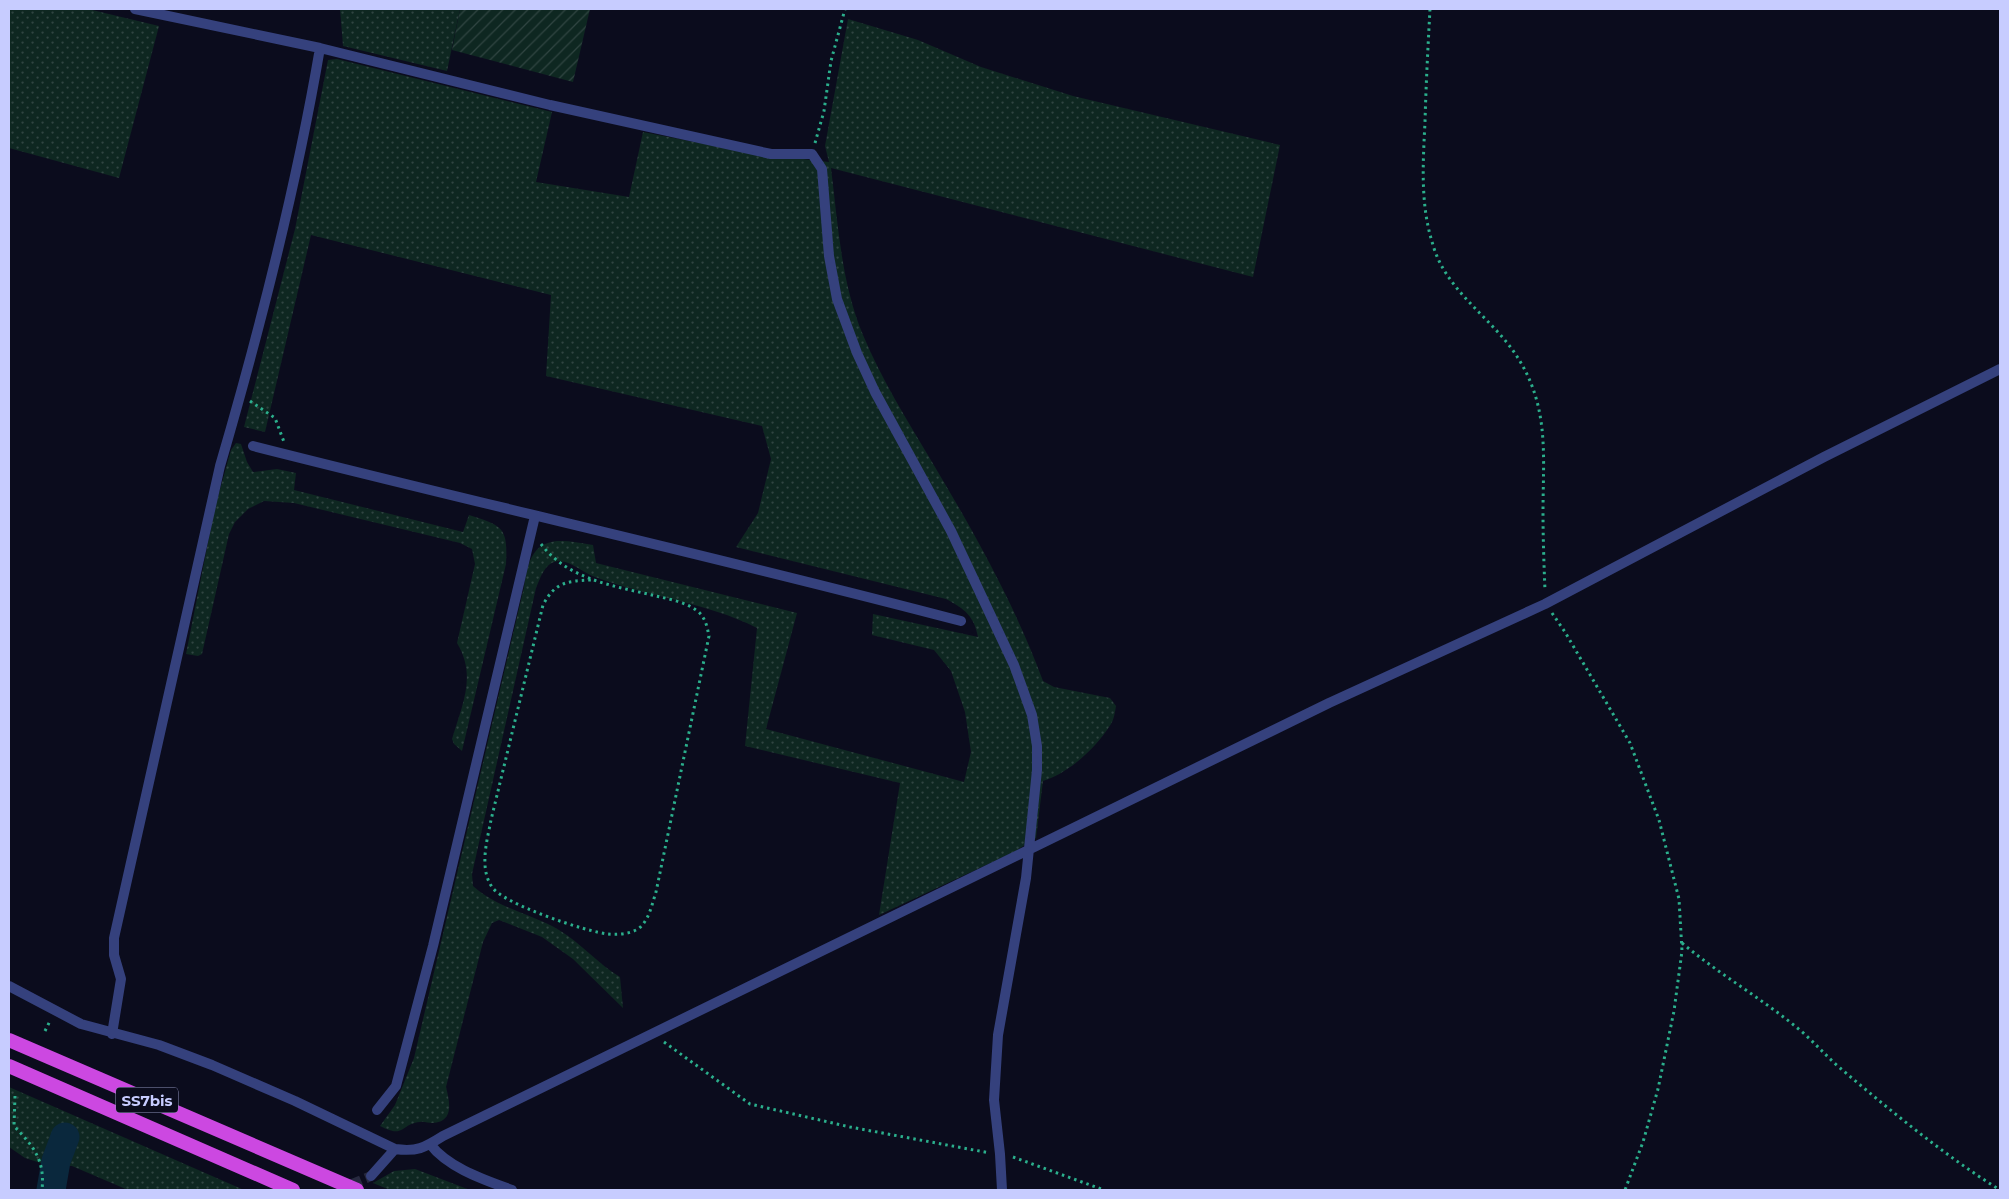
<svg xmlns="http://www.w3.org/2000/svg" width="2009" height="1199" font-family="Montserrat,sans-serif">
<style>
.grass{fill:url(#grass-dots)}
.garden{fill:url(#garden-furrows)}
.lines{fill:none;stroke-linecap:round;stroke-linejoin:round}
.river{stroke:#0a283d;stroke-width:29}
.minor-tunnel{stroke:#27293f;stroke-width:10;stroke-dasharray:10 5;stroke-linecap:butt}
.path{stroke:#2baf8c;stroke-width:3;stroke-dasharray:2.5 4;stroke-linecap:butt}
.minor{stroke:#35417d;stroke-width:10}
.trunk{stroke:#cc48e1;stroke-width:14}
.labels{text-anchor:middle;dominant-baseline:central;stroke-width:4;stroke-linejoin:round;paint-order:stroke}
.shield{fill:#0b0c1d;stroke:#8f92bb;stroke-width:1}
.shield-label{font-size:15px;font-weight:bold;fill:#c7ccff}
</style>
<defs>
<pattern id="grass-dots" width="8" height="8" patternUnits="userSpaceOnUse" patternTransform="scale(1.25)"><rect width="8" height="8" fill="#0e2721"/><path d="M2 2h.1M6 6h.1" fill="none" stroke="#304542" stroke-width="1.8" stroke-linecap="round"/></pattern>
<pattern id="garden-furrows" width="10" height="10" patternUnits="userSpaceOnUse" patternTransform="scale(1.25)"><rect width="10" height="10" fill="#0e2721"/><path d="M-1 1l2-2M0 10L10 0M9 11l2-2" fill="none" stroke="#304542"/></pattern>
</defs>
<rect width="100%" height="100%" fill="#0b0c1d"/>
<path class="grass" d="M9 9H88L159 26 119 178 9 148Z
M340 9H460L447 71 343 46Z
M848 19 918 40 981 67 1073 96 1280 145 1253 277 831 168C838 224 841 282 863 335 882 380 907 420 932 462 974 532 1015 605 1043 681L1054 687 1110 698 1116 706C1115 712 1114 719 1111 724 1096 748 1069 773 1043 781L1036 838 1014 852 879 915 900 783 745 746 757 628C706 602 648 597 595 577 584 573 572 562 560 561 545 561 541 577 536 588L472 874 473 886C497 908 532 914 559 930 581 943 598 964 620 977L623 1008 573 959 542 937 499 920 492 923 483 942 446 1087C450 1103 454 1122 432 1123 428 1123 424 1121 420 1122 400 1124 405 1139 380 1126L395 1105 414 1058 524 587C530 536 551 537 593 545L596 563 797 613 766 729 964 782 971 752 965 712 951 671 934 650 872 635 873 614 978 637C974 616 965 609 946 599L736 547 758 513 771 459 762 426 546 376 551 295 311 235 265 432 244 427 295 229 328 60 337 59 552 112 536 182 629 197 643 132 751 153 829 162 825 146Z
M236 443 241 444 247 462 253 472 277 469 296 473 294 490 463 532 469 515C503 526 508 527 506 564L462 751 454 744 452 739C462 705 477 676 457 643L475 564 472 549 460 543 294 503 264 501 248 509 235 522 229 534 202 654 198 656 186 654 215 507 231 450Z
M9 1087 244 1190H128L72 1166H50L25 1158 9 1147Z
M415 1169 470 1190H390L373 1183 394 1171Z"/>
<path class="garden" d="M460 9H590L573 82 452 50Z"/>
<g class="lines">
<path class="river" d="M51 1190 56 1161 65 1137"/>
<path class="minor-tunnel" d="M338 1190 371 1176"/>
<path class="path" d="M1430 9C1428 46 1426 84 1425 122 1423 163 1420 205 1433 245 1446 291 1491 317 1516 355 1550 406 1543 456 1543 512 1543 539 1544 565 1545 591
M815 143 824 111 831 61 845 9
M250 401 275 418 284 442
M541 544C568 580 615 586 656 596 669 599 685 602 696 610 705 616 707 626 709 636L656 892C652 904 649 921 638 929 629 934 618 935 608 934 587 932 503 904 492 887 479 868 487 841 491 820L543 605C555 582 567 581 591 580
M1552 613 1565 632 1630 743 1659 820 1679 899 1682 951 1674 1011 1658 1089 1643 1142 1625 1190
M1682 943C1720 975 1763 999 1801 1031 1815 1043 1826 1056 1840 1068 1891 1111 1944 1155 2000 1190
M45 1031 50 1021
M664 1042 750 1104 850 1127 990 1153
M15 1096 14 1126C34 1147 45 1160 42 1190
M1013 1157 1104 1190"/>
<path class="minor" d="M135 9 320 48 550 105 771 154H812L822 169 829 256 837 299 857 353 875 392 951 531 1014 665 1032 715 1037 746V770L1026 878 998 1035 994 1100 1000 1154 1002 1190
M253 446C489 506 726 559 961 621
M9 986 81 1024 159 1045 212 1065 295 1101 395 1149C417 1152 424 1148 443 1136L1329 703 1545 604 1824 457 2000 369
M112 1034 121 979 114 955V938L220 466C260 329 296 189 320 48
M377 1110 396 1086 433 946 535 516
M430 1144C448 1168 485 1180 512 1190
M371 1176 395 1149"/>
<path class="trunk" d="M9 1040 357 1190
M9 1066 293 1190"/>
</g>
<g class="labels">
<rect class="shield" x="116" y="1087.5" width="62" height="25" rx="4"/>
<g class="shield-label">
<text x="147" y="1100">SS7bis</text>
</g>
</g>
<rect width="2009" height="1199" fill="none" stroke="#c7ccff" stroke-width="20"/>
</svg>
